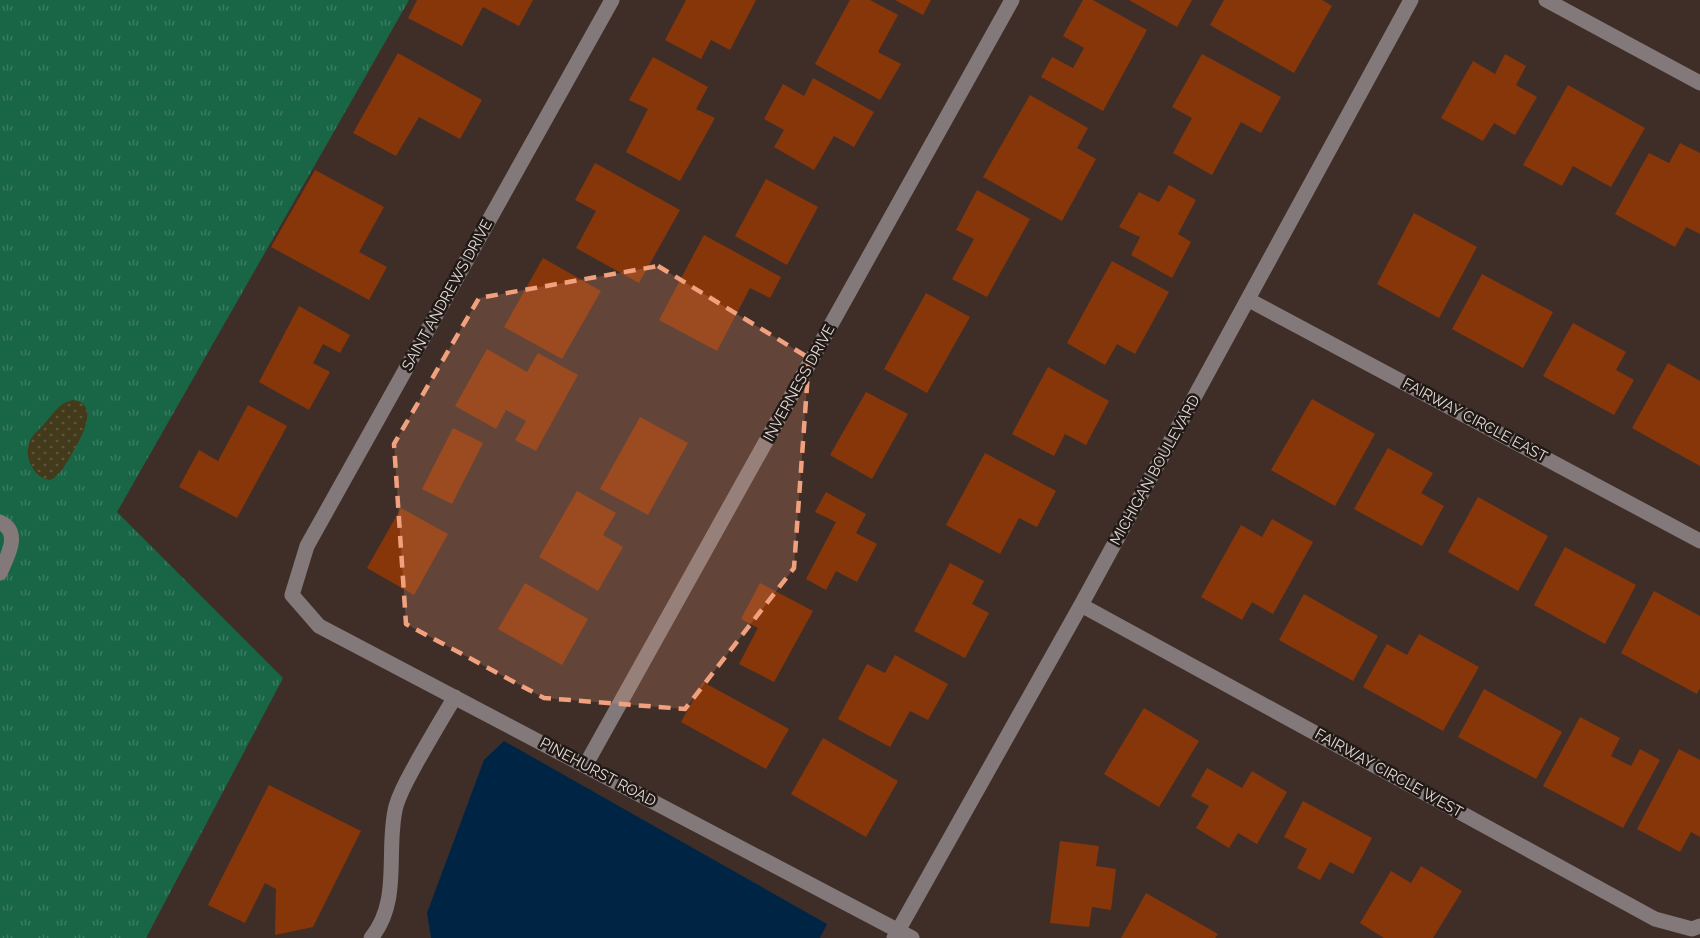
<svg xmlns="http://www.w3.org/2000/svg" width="1700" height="938" font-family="Raleway,sans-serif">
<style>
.grass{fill:url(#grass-tufts)}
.sand{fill:url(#sand-dots)}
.water{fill:#002444}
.building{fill:#873609}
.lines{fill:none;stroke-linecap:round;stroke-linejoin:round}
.minor{stroke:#83797a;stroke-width:15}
.marked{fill:#f2a17e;fill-opacity:0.2;stroke:#f2a17e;stroke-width:4.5;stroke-dasharray:12 8;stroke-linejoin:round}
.labels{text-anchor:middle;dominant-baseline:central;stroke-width:5;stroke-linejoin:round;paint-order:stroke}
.street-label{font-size:15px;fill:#e6dbd7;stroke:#201915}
</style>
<defs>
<pattern id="grass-tufts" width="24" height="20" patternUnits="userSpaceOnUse" patternTransform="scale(1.5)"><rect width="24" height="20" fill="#196647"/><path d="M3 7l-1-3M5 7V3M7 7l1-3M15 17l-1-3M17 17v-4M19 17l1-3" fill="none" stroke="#3a7b61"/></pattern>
<pattern id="sand-dots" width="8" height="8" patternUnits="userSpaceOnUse" patternTransform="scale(1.5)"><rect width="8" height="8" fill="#423a1a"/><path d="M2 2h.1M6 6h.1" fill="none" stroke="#5d563b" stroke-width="1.8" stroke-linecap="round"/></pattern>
</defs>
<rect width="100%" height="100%" fill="#3f2e28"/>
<path class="grass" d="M0 0H409L117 512 283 678 146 938H0Z"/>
<path class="sand" d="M73 400C107 405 71 454 63 469L54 478 50 480C34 478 24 458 29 443 32 435 39 430 44 424 54 414 58 403 73 400Z"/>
<path class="water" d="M504 741 827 924 820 938H431L427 913 484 760Z"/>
<path class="building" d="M417 0H533L519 26 483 7 462 46 408 18Z
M686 0H756L730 50 711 40 701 59 665 40Z
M850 0H870L898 15 878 52 901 64 880 100 815 64Z
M895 0H931L923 15Z
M1083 0H1093L1147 30 1103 111 1041 77 1052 57 1073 68 1084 48 1063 36Z
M1129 0H1192L1177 27Z
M1224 0H1322L1332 6 1294 73 1210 25Z
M398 53 482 100 460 139 419 117 396 156 353 133Z
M1202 54 1281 97 1261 133 1241 122 1212 175 1173 153 1192 118 1172 107Z
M1505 54 1526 66 1516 85 1537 97 1515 135 1494 123 1483 141 1441 118 1473 61 1495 74Z
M653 57 708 87 696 109 715 118 680 181 626 152 648 109 629 100Z
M813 78 874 112 854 147 834 136 814 170 774 147 784 130 764 119 783 84 804 96Z
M1568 85 1645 128 1611 187 1573 166 1562 186 1523 165Z
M1030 95 1088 128 1077 148 1096 159 1062 221 983 177Z
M1680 143 1700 153V234L1686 227 1675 247 1615 214 1649 153 1669 163Z
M595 163 680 210 639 283 576 248 596 211 575 200Z
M315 170 384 207 359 252 387 267 369 300 271 247Z
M766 179 818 207 787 265 735 236Z
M1169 185 1196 200 1178 234 1191 242 1172 278 1131 255 1140 237 1119 227 1139 192 1159 202Z
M977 190 1030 219 987 297 952 279 974 239 956 230Z
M1414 213 1477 247 1439 318 1377 284Z
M704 235 781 277 770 298 750 288 717 351 659 320Z
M543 258 601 291 562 359 504 327Z
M1112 261 1169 292 1135 354 1117 344 1105 365 1067 343Z
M1482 274 1553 312 1523 368 1452 329Z
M926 293 970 317 927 393 884 369Z
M299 306 350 335 340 353 323 344 313 363 330 372 309 410 259 382Z
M1573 323 1626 352 1616 370 1634 380 1614 415 1543 376Z
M487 349 527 372 538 353 578 375 536 451 515 440 526 421 506 410 496 429 455 406Z
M1668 363 1700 381V466L1632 428Z
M1048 367 1109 401 1086 445 1065 434 1054 456 1012 434Z
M866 392 908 414 872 479 830 455Z
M1312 399 1375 434 1335 506 1271 470Z
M248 405 287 426 237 518 179 487 199 450 218 461Z
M640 417 688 443 648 515 600 489Z
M453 428 483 443 452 504 422 489Z
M1388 448 1433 473 1421 493 1444 506 1422 546 1354 509Z
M985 453 1056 491 1037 527 1019 518 1000 554 946 525Z
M577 491 616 513 603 535 623 547 598 591 539 557Z
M826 492 866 514 856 533 877 544 857 582 836 571 826 590 806 579 836 522 815 512Z
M1478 497 1548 536 1518 591 1448 552Z
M401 508 448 534 414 595 367 568Z
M1272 519 1313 542 1273 614 1252 602 1242 620 1201 597 1241 525 1262 537Z
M1565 547 1636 585 1605 644 1534 605Z
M950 563 984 581 972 604 989 613 965 658 914 631Z
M525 583 588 619 562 665 498 629Z
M760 583 813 611 774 682 739 664 758 628 741 619Z
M1654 591 1700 616V688L1697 694 1621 653Z
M1304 594 1378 636 1353 681 1279 640Z
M1419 634 1479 667 1443 731 1363 687 1387 644 1407 655Z
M895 655 948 684 928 720 910 711 890 747 838 719 867 664 885 673Z
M703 682 789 729 766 769 681 722Z
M1484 689 1562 732 1536 779 1458 737Z
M1144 708 1199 741 1159 807 1104 774Z
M1580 717 1620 738 1611 756 1631 766 1640 749 1660 760 1623 828 1543 786Z
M823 738 898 781 866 837 791 794Z
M1679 749 1700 760V837L1691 832 1680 852 1637 829Z
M1207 768 1242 788 1252 771 1287 792 1257 844 1238 833 1229 848 1196 828 1209 806 1191 796Z
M269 785 361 831 313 927 275 935 276 889 265 883 245 923 208 905Z
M1303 801 1372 838 1353 874 1330 862 1320 880 1297 868 1307 849 1284 837Z
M1060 841 1099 846 1096 866 1116 869 1111 910 1092 907 1089 927 1050 923Z
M1421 866 1462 891 1433 938H1384L1360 923 1391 871 1411 883Z
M1146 893 1218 934 1215 938H1121Z"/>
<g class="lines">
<path class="minor" d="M612 0 307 546 292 595 319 626 912 938
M1546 0 1700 83
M1249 300 1700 541
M0 522C22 532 7 557 0 573
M1081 605 1655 919 1692 929 1700 926
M585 766 1012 0
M371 938C402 901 385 849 396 806 401 789 410 775 418 760 430 739 442 718 455 697
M894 938 1081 605 1411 0"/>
</g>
<path class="marked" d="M658 266 809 358 794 568 685 709 544 698 406 624 394 444 479 298Z"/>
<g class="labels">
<g class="street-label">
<text transform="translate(447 295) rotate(-61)">SAINT ANDREWS DRIVE</text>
<text transform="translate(799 383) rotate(-61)">INVERNESS DRIVE</text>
<text transform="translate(1475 420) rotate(28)">FAIRWAY CIRCLE EAST</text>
<text transform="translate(1155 470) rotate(-61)">MICHIGAN BOULEVARD</text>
<text transform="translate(598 772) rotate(28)">PINEHURST ROAD</text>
<text transform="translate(1389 773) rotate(29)">FAIRWAY CIRCLE WEST</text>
</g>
</g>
</svg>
